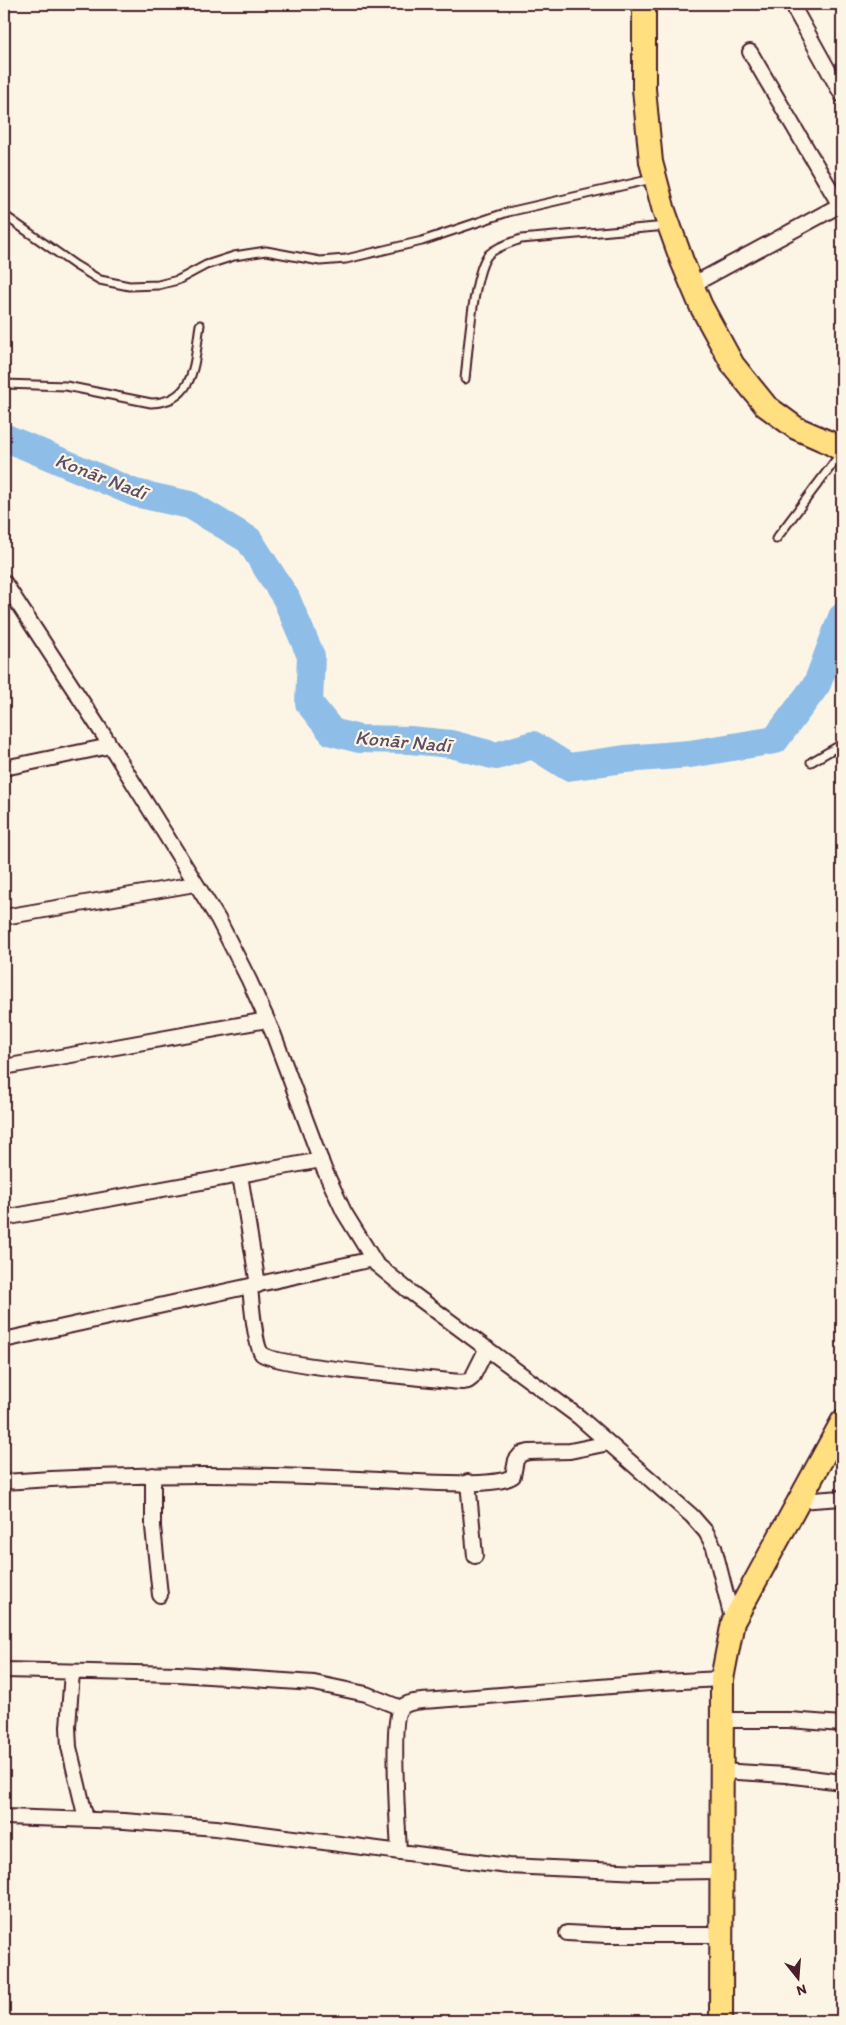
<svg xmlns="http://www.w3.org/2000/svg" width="846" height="2025" font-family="Itim,sans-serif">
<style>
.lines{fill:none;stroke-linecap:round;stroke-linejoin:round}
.river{stroke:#8ebde8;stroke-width:28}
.service-casing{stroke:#4a1f2b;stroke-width:11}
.minor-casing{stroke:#4a1f2b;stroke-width:18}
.primary-casing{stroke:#4a1f2b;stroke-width:26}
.service{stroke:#fcf5e5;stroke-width:7}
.minor{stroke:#fcf5e5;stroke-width:14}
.primary{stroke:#ffdf80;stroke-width:22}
.labels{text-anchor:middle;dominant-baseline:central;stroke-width:4.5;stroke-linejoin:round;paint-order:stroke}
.water-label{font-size:20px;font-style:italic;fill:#5e4e64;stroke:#fcf5e5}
</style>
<rect width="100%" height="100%" fill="#fcf5e5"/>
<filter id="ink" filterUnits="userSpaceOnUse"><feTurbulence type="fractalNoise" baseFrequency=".02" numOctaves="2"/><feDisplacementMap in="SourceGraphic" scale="10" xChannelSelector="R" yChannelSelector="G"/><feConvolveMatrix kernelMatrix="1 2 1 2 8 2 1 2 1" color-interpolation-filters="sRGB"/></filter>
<g filter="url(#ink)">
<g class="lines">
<path class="river" d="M4 437 135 493 190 505 249 540 286 598 311 656 309 703 332 732 359 739 410 740 451 744 496 756 533 745 568 767 625 759 690 754 775 740 817 684 842 617"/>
<defs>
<path id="service" d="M4 215 75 265 100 280 129 286 158 285 178 280 206 265 234 256 266 251 320 261 346 259 422 241 508 212 652 179
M465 379C468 354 473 269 489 254 498 246 510 243 521 239L667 226
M4 384 66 386 151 403C197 402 194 360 200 325
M776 539 841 453
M811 762 842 744"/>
<path id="minor" d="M796 12 842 95
M750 52 842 209
M692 285 842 204
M4 582 103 734 218 919 249 980 273 1033 324 1169 344 1212 376 1264 409 1291 579 1417 692 1516 706 1532 714 1547 733 1622
M4 768 110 746
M4 917 195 884
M4 1067 267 1020
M240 1175 258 1285
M4 1218 321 1160
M250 1286C251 1298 255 1347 262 1354 275 1366 433 1379 462 1382L468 1381 472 1378 487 1348
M4 1340 373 1259
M153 1475V1527L160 1595
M4 1482C135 1473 266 1473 397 1481 420 1482 497 1488 513 1476L516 1460 521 1454 529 1452 570 1451 609 1443
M468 1482 475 1556
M799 1501 842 1498
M4 1670 178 1674 314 1683 366 1694 401 1708
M72 1672 68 1727 69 1747 86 1819
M721 1720H789L842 1724
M721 1771 786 1775 842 1782
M4 1817 124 1821 216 1828 508 1866 641 1872 721 1871
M399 1852C398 1831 391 1720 400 1709 407 1700 426 1701 437 1700L662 1682 722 1679
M567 1933 606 1935H721"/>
<path id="primary" d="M644 4V89L651 162 664 211 682 261 701 306 733 365 766 406 796 428 828 442 842 450
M721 2021 722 1679 733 1622 842 1422"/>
</defs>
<use href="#service" class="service-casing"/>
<use href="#minor" class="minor-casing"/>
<use href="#primary" class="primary-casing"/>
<use href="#service" class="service"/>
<use href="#minor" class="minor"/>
<use href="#primary" class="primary"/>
</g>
</g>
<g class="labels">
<g class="water-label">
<text transform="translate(101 476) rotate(21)">Konār Nadī</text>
<text transform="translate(403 741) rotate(5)">Konār Nadī</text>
</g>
</g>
<rect width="846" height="2025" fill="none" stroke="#fcf5e5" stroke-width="20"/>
<rect x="10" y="10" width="826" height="2005" fill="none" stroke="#4a1f2b" stroke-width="2" filter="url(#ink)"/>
<g transform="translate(798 1978) rotate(163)" stroke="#fcf5e5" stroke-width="4" paint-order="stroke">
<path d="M0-4L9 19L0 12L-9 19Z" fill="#4a1f2b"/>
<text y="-8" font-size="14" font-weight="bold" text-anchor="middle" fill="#4a1f2b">N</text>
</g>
</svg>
